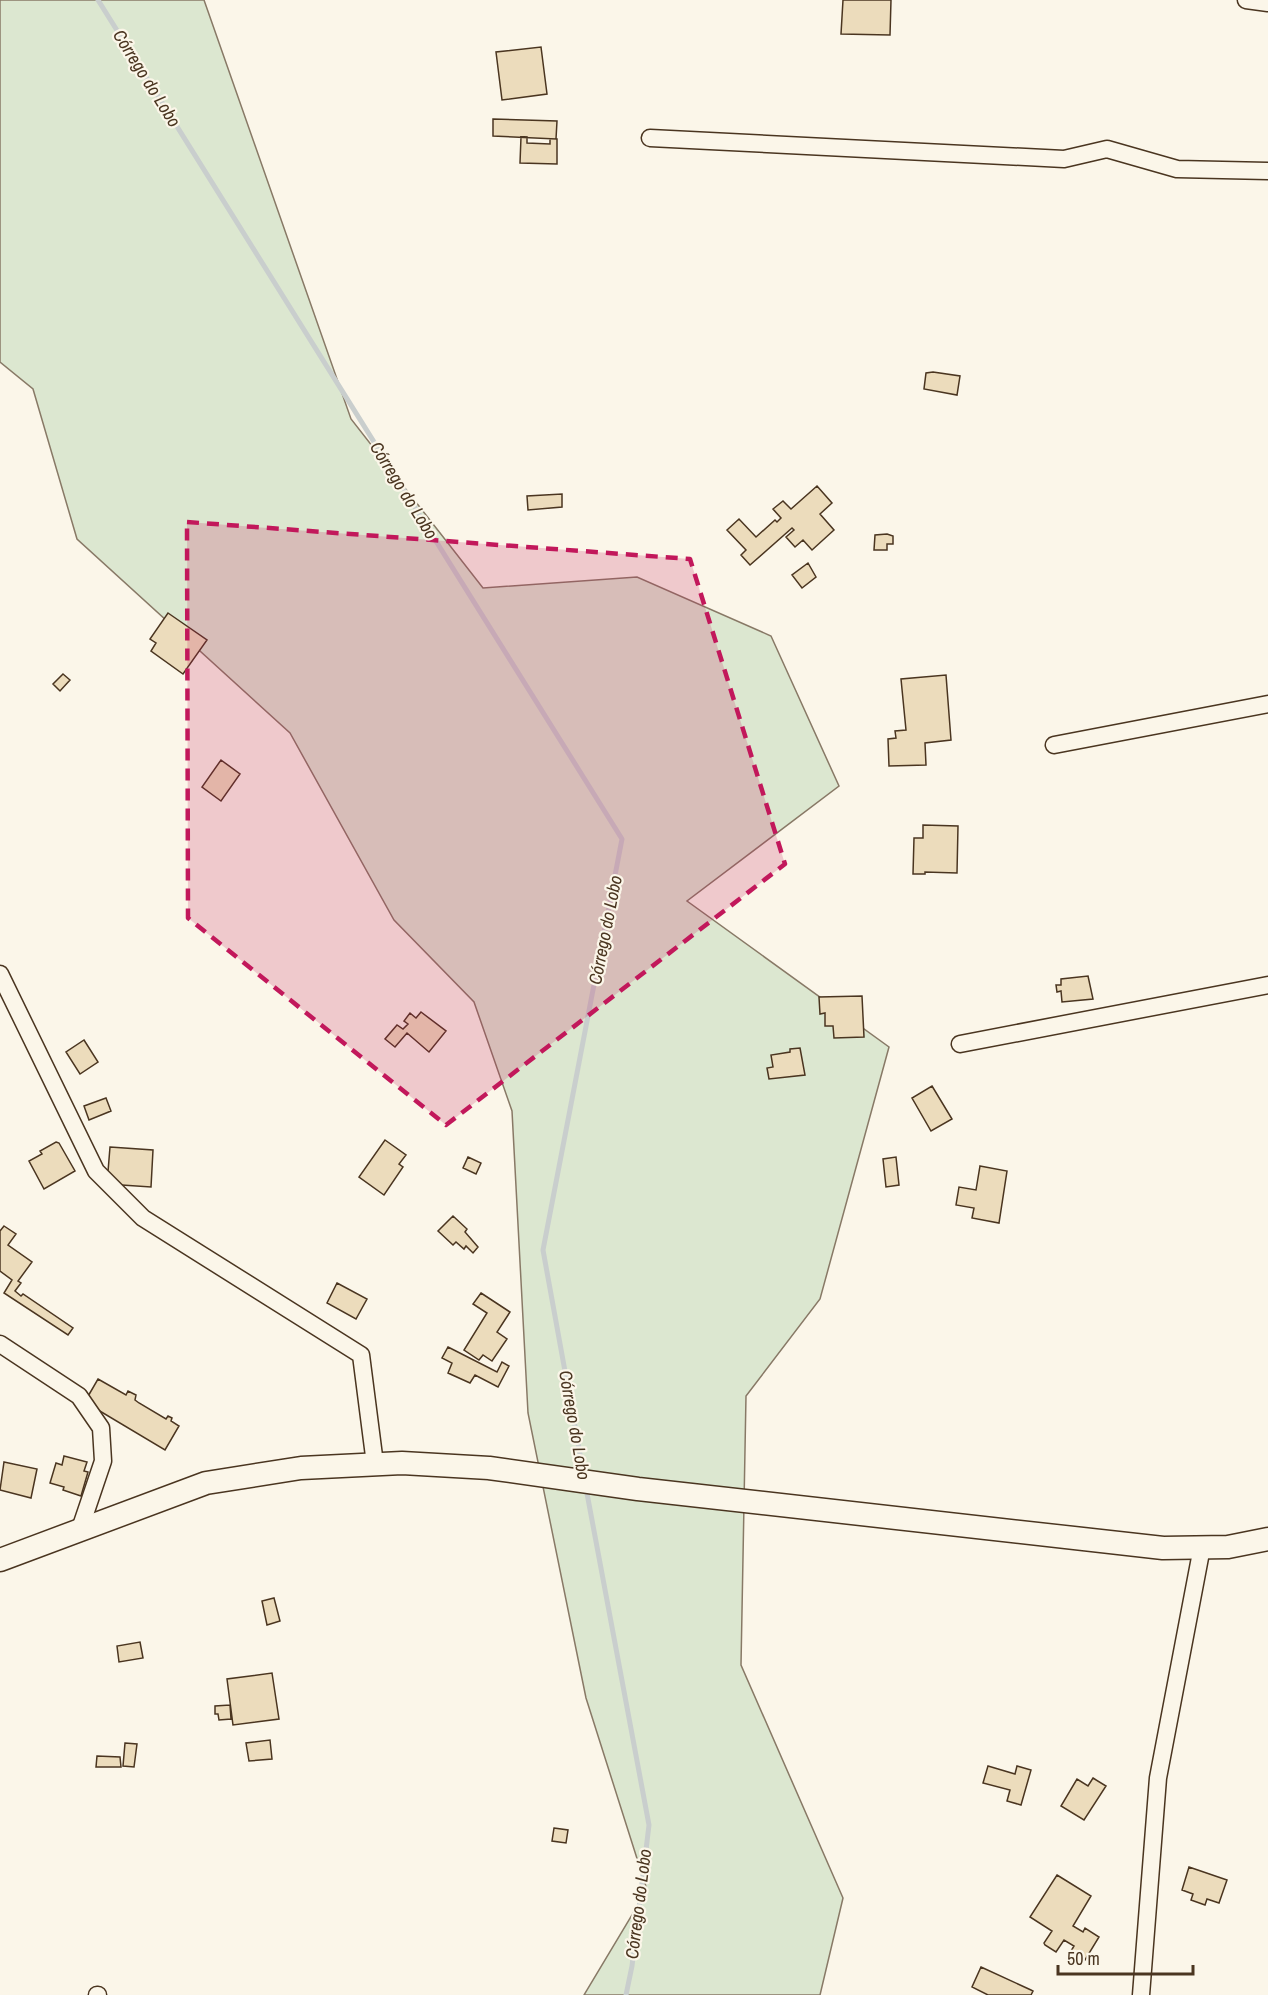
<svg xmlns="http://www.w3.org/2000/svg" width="1268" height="1995" font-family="'Archivo Narrow',sans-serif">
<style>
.green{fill:#dce7d0;stroke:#887966;stroke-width:1.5}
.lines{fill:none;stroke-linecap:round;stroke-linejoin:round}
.stream{stroke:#c9cecd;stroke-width:5}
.building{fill:#ecdcbc;stroke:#4a3520;stroke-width:1.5}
.street-casing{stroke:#4a3520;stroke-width:19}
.secondary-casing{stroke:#4a3520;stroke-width:25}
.street{stroke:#fbf6e9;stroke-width:16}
.secondary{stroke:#fbf6e9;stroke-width:22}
.marked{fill:#c2185b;fill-opacity:0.2;stroke:#c2185b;stroke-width:4.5;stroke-dasharray:12 8;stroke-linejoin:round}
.labels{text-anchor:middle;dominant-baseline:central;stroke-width:4.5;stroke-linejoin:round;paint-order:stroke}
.water-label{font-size:18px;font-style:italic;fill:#4a3520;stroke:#fbf6e9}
</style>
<rect width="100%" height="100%" fill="#fbf6e9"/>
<path class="green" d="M0 0H204L351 419 483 588 637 577 771 636 839 786 687 901 889 1047 820 1299 746 1396 741 1665 843 1898 820 1995H584L647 1890 586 1698 528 1413 512 1111 474 1002 394 920 290 733 77 539 33 389 0 362Z"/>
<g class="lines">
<path class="stream" d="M98 0 622 839 543 1250 584 1476
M586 1488 649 1825 632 1966 626 1995"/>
</g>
<path class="building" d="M843 0H891L890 35 841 34Z
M541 47 547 94 502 100 496 52Z
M493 119 557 121 556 139 493 136Z
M521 137H527V143L550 144V139H557V164L520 163Z
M933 372 960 376 957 395 924 389 926 373Z
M817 486 832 503 820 514 834 530 812 550 803 540 795 547 786 537 794 530 792 528 750 565 741 555 746 550 727 530 739 519 756 537 775 520 777 522 781 518 773 509 783 501 791 509Z
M562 494V507L528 510 527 496Z
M887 534 893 536V544H887V550H874L875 535Z
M808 563 816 577 802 588 792 575Z
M168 613 207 640 183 674 151 651 156 643 150 639Z
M63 674 70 680 60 691 53 684Z
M946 675 951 740 925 743 926 765 889 766 888 739 896 738 895 731 906 730 901 679Z
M221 760 240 774 221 801 202 787Z
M923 825 958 826 957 873 925 872V874H913L914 838H923Z
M1088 976 1093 999 1062 1002 1061 991 1057 992 1056 985H1061V979Z
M862 996 864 1037 834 1038 833 1026H825V1013L820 1014 819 997Z
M421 1012 446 1031 429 1052 407 1033 395 1047 385 1039 397 1025 403 1029 408 1024 404 1021 410 1013 416 1018Z
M84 1040 98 1062 80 1074 66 1052Z
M800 1048 805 1075 769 1079 767 1068 773 1067 771 1055 790 1052V1049Z
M932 1086 952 1119 931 1131 912 1098Z
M106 1098 111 1111 89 1120 84 1106Z
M385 1140 406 1155 399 1164 403 1167 384 1195 359 1177Z
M56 1142 59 1143 75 1171 44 1189 29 1161 42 1154 40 1151Z
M110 1147 153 1150 151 1187 107 1184Z
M468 1157 481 1163 476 1174 463 1168Z
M896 1157 899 1185 886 1187 883 1159Z
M980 1166 1007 1171 999 1223 972 1218 974 1208 956 1205 959 1187 976 1190Z
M453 1216 467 1229 465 1232 478 1247 473 1253 466 1246 464 1249 456 1242 453 1245 438 1231Z
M4 1226 16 1234 8 1245 32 1262 18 1281 21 1283 15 1291 21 1296 23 1294 73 1328 68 1335 4 1293 12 1280 0 1271V1231Z
M337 1283 367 1299 356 1319 327 1303Z
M481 1293 510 1312 497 1332 507 1339 492 1361 483 1355 479 1360 464 1350 487 1313 473 1304Z
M448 1347 497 1372 502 1362 509 1366 498 1387 475 1375 470 1383 448 1373 452 1363 442 1358Z
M98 1379 126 1395 128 1391 136 1395 135 1400 139 1403 166 1419 168 1416 172 1418 171 1421 179 1426 165 1450 88 1404 87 1398Z
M64 1456 87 1462 84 1471 88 1472 81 1496 63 1490 64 1487 50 1483 56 1463 62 1465Z
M4 1462 37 1469 31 1498 0 1490Z
M274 1598 280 1621 267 1625 262 1601Z
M140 1642 143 1658 119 1662 117 1646Z
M272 1673 279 1719 233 1725 227 1679Z
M230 1705 231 1719 219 1720 218 1714H215V1706Z
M270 1740 272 1759 249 1761 246 1743Z
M125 1743 137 1744 134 1767 123 1766Z
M97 1756 120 1757 121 1767H96Z
M988 1766 1015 1774 1017 1766 1031 1770 1021 1805 1007 1801 1010 1790 983 1783Z
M1093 1778 1106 1786 1084 1820 1061 1806 1077 1779 1088 1786Z
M554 1828 568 1830 566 1843 552 1841Z
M1189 1867 1227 1880 1219 1903 1207 1899 1205 1905 1191 1900 1193 1894 1182 1890Z
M1057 1875 1091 1896 1073 1926 1083 1932 1085 1928 1099 1937 1085 1960 1071 1951 1074 1946 1064 1940 1056 1952 1045 1945 1044 1943 1052 1931 1030 1917Z
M981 1967 1031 1990 1033 1991 1031 1995H988L972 1987Z"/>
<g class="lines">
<defs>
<path id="street" d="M1246 0 1268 3
M650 138 1064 159 1107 149 1177 169 1268 171
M1054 745 1268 704
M0 974 96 1171 143 1218 361 1355 375 1464
M960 1044 1268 985
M0 1344 79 1396 101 1428 103 1461 80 1529
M97 1995H98
M1141 1995 1158 1778 1202 1547"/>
<path id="secondary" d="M0 1560 206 1483 301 1468 402 1463 489 1468 638 1489 1163 1548 1228 1547 1268 1539"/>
</defs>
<use href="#street" class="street-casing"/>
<use href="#secondary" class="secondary-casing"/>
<use href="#street" class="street"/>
<use href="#secondary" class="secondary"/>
</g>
<path class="marked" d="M187 522 690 559 785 864 446 1125 188 918Z"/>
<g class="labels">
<g class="water-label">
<text transform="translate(147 78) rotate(58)">Córrego do Lobo</text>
<text transform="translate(404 490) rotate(58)">Córrego do Lobo</text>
<text transform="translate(605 930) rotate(-79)">Córrego do Lobo</text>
<text transform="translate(575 1425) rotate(80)">Córrego do Lobo</text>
<text transform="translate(638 1904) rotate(-83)">Córrego do Lobo</text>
</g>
</g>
<path d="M1058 1965v9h135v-9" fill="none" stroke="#4a3520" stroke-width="3"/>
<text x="1067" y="1965" font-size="18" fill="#4a3520" stroke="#fbf6e9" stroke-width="4.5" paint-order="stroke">50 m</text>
</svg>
